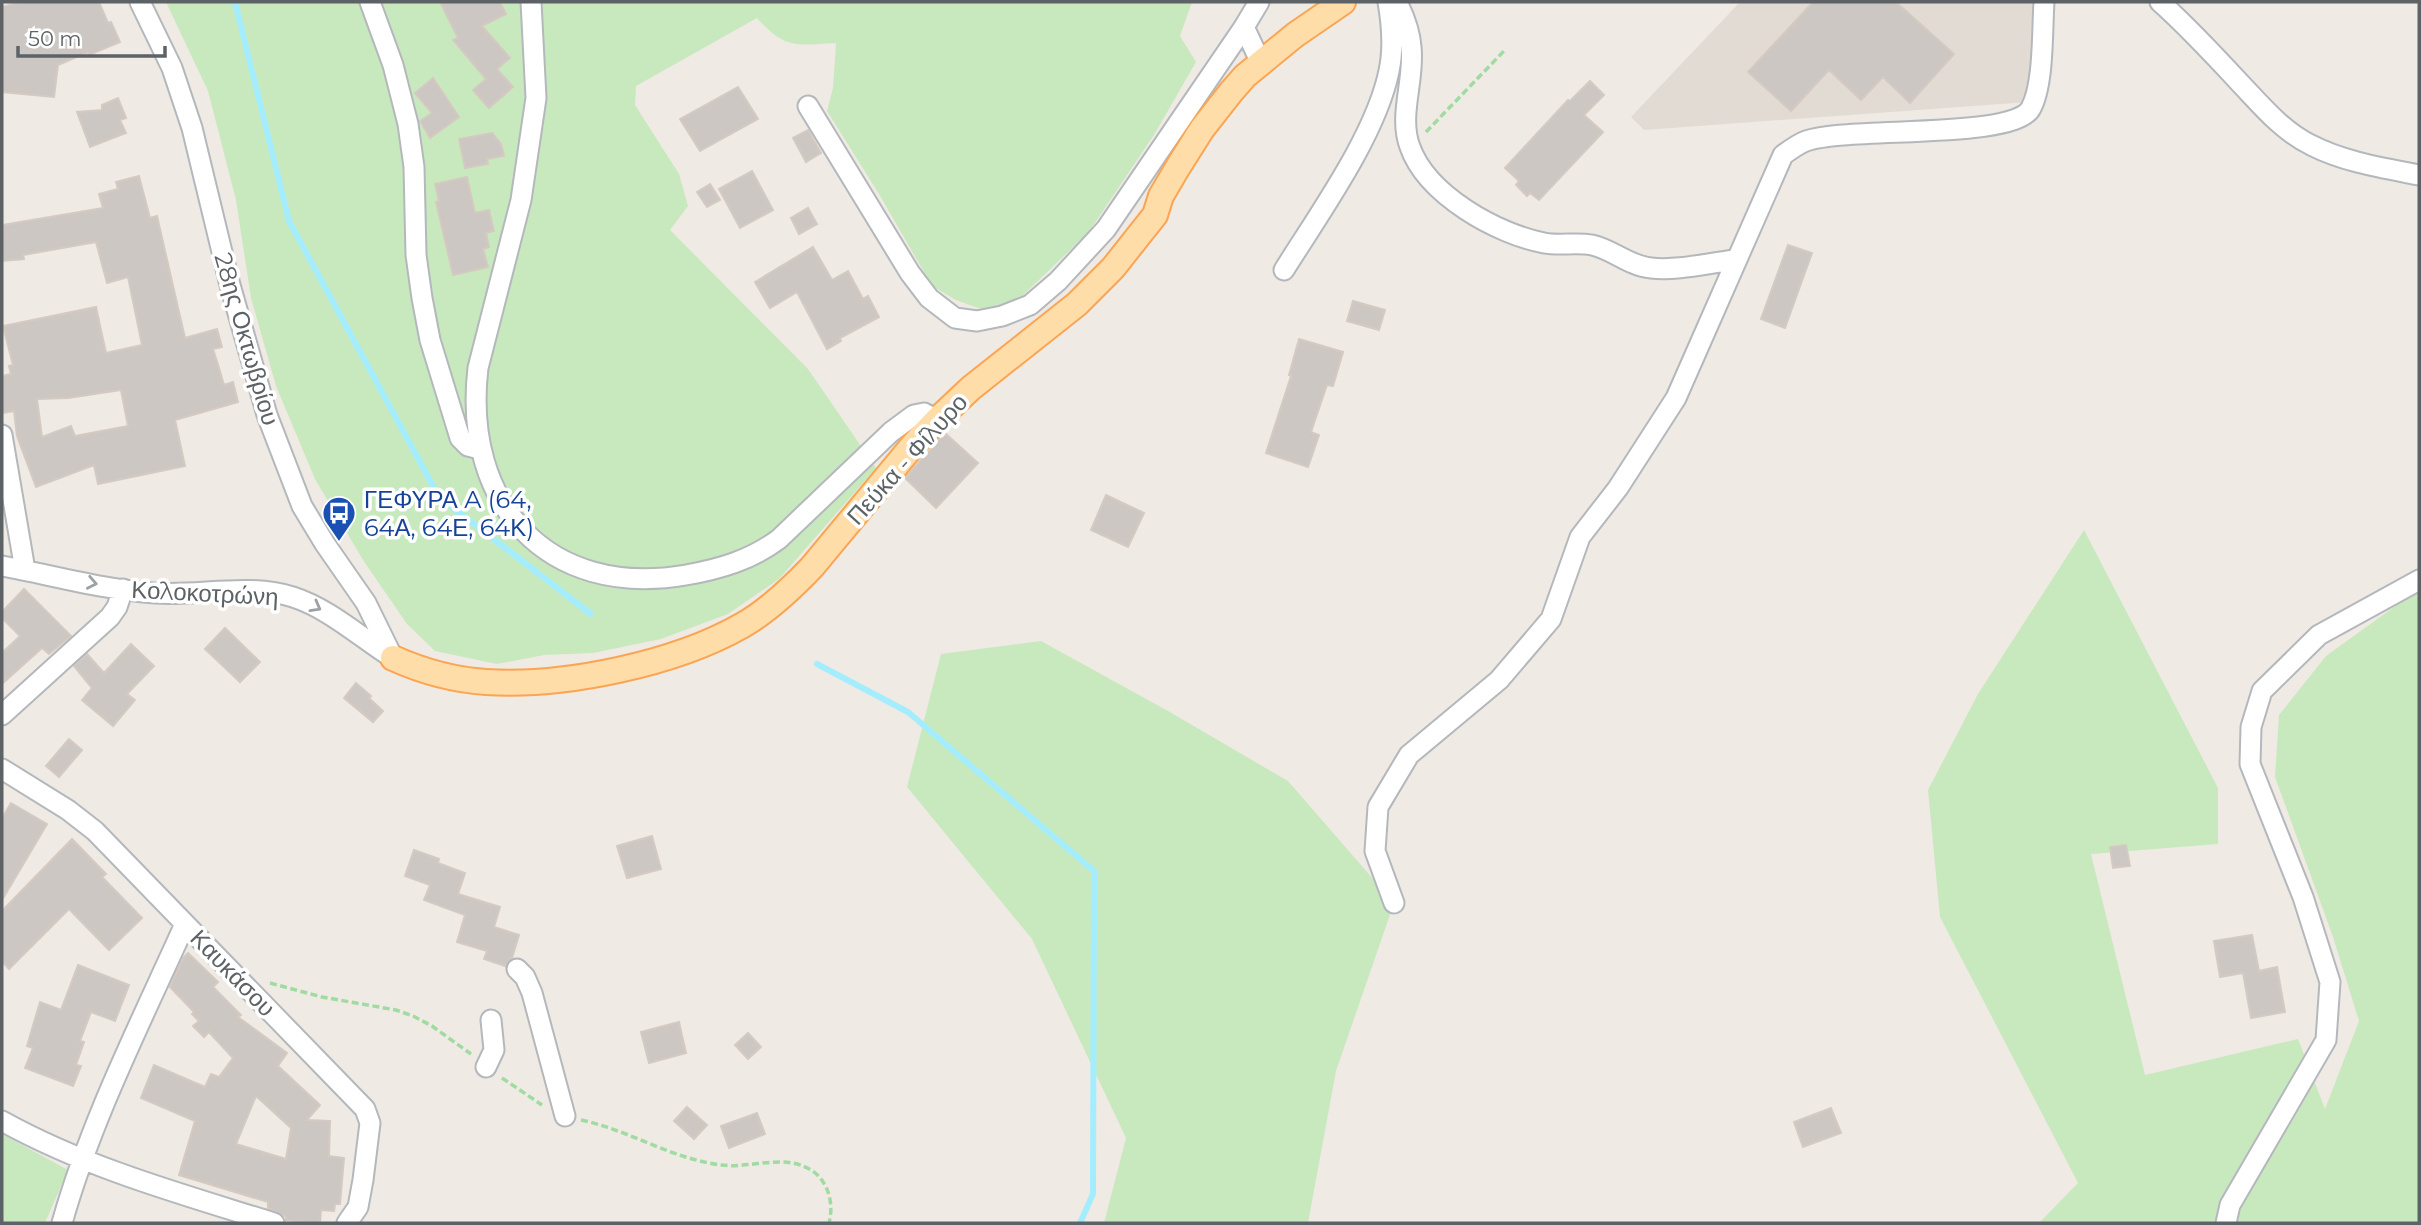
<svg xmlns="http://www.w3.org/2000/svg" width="2421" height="1225" font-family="Montserrat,sans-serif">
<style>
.education{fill:#e2dbd4}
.green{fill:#c8e9be}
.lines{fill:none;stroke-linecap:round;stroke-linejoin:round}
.stream{stroke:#a4edff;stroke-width:6}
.building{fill:#ccc7c3;stroke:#d5cac1;stroke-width:2;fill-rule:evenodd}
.minor-casing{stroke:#b4b8bc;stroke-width:23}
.major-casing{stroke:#fba451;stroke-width:28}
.path{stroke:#a0dba2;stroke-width:3.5;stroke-dasharray:7 3.5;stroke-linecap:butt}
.minor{stroke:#fff;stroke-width:19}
.major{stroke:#ffdda9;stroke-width:24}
.oneway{stroke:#9da1a3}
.labels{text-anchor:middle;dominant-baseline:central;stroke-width:7;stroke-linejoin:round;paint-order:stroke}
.street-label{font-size:24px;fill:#5c6265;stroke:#fff}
.transit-label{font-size:24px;fill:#164399;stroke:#fff;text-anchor:start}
</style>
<rect width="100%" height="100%" fill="#efeae4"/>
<path class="education" d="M1740 2H2036L2028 102 1644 130 1631 117Z"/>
<path class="green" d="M166 2H1192L1180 36 1196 62 1154 135 1088 233 1019 299 998 307 981 309 956 300 932 286 879 194 827 111 833 88 836 43C795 45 786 50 757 18L636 86 635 105 679 174 688 206 670 230 808 369 876 468 779 579 728 614 661 639 593 653 544 655 497 664 435 651 407 624 363 560 315 479 276 386 251 298 236 200 208 91Z
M2084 530 2218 788V844L2091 854 2145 1075 2298 1039 2325 1109 2359 1021 2333 937 2275 777 2279 715 2326 656 2419 589V1223H2039L2078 1183 1940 917 1928 790 1978 694Z
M1041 641 1168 711 1288 781 1394 903 1336 1071 1308 1223H1104L1126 1138 1032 939 907 787 941 654Z
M2 1134 68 1170 45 1223H2Z"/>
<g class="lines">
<path class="stream" d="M235 2 289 221 439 497 591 614
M817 664 908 712 1094 871 1093 1194 1080 1223"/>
</g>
<path class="building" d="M21 2H99L108 23 111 22 120 42 89 55 88 52 58 65 54 97 2 92V7Z
M440 2H500L506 14 482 26 510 58 497 69 513 87 489 108 473 90 486 79 453 40 458 38Z
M1813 2H1896L1954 54 1910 103 1883 77 1861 100 1829 70 1791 111 1748 72Z
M433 78 459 117 430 138 420 121 432 113 415 93Z
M1590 81 1604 95 1584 115 1603 132 1539 200 1530 193 1527 196 1516 185 1519 181 1505 168 1568 100 1570 101Z
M738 87 758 119 700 151 680 119Z
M118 98 126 118 120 120 126 133 90 147 77 112 102 110V105Z
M808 130 821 153 806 162 793 138Z
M492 133 501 144 504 156 487 159 488 164 465 168 459 139Z
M752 171 773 210 740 228 719 189Z
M139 176 150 218 157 216 185 338 217 329 222 347 213 349 219 368 224 385 233 382 238 402 175 420 185 466 98 484 94 465 36 487 17 436 14 411 2 413V376L11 374 9 366 13 365 3 326 96 307 106 353 142 345 128 277 107 283 96 242 23 255 24 259 2 261V225L103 208 99 194 118 189 116 182ZM121 390 128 426 75 436 71 426 42 437 37 399 68 398Z
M467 177 475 213 489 210 494 231 486 233 489 247 483 249 488 267 453 275 436 202 439 201 435 184Z
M710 184 720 200 707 207 697 192Z
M808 208 817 224 799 234 791 218Z
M1788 245 1812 253 1785 328 1761 319Z
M813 247 832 280 848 271 863 299 868 296 879 317 840 338 841 341 827 349 797 292 770 308 755 282Z
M1353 301 1385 310 1379 330 1347 321Z
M1299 339 1343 352 1333 386 1327 385 1311 432 1319 435 1308 467 1266 453 1291 376 1289 375Z
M945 433 978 463 936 508 905 478Z
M1106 495 1144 513 1128 547 1091 530Z
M24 589 71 636 49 654 42 648 2 684V653L20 636 2 618V612Z
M225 628 260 662 240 682 205 649Z
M131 644 154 666 127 694 135 700 113 726 82 700 92 688 74 666 87 654 104 673Z
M356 683 371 696 369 698 383 711 373 722 344 698Z
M69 739 82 750 59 777 46 766Z
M11 803 47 824 2 900V818Z
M652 836 661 869 627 878 617 846Z
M72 839 106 874 102 877 142 918 109 950 69 909 9 969 2 961V911Z
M2126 845 2130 866 2113 868 2110 847Z
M414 850 439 859 438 863 465 873 458 894 500 907 494 927 519 935 512 958 505 966 484 959 487 951 457 942 465 915 424 900 430 885 405 876Z
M2252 935 2259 971 2277 967 2285 1012 2251 1018 2243 973 2220 977 2214 941Z
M188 953 218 982 213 987 241 1015 238 1017 287 1053 278 1066 320 1105 307 1120 330 1121 329 1156 344 1158 340 1204H335L334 1211 321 1210 320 1223 286 1220V1217L282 1214 268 1208V1202L179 1175 195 1121 141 1098 154 1065 205 1087 211 1074 219 1077 233 1058 209 1032 204 1037 193 1026 199 1021 192 1014 194 1012 170 987 183 958ZM256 1096 291 1128 286 1159 236 1144Z
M78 965 129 985 115 1021 91 1012 80 1041 84 1042 76 1065 81 1066 73 1086 25 1068 33 1048 27 1046 40 1002 61 1010Z
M679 1022 686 1053 649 1063 641 1032Z
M748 1033 761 1047 748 1059 735 1045Z
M687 1107 707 1125 694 1139 674 1121Z
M1831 1108 1841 1133 1803 1147 1794 1122Z
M757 1113 765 1134 729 1148 721 1126Z"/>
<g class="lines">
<defs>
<path id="minor" d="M140 2 172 68 192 128 230 285 267 415 302 506 325 544 366 603 393 658
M370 2 393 65 408 124 414 167 416 255 422 298 430 340 460 438 468 446 480 449
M531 2 536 98 521 200 478 368C462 503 547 599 686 575 720 569 751 560 779 539L891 432 914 415 924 413 937 420
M1259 2 1244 27 1261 63
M1397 2C1404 16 1410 31 1411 47 1415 80 1398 115 1410 147 1427 195 1497 234 1544 243 1560 246 1576 242 1592 245 1612 249 1629 266 1651 268 1678 271 1708 263 1735 260
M2160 2C2188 27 2213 54 2239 82 2261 105 2282 131 2311 145 2344 162 2383 168 2419 175
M808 106 910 273 929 298 955 318 977 321 1002 316 1030 305 1058 281 1106 229 1244 27
M1284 270C1319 214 1376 135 1389 71 1394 48 1392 25 1388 2
M2 435 25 570
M2 566C52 575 104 590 155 593 201 596 248 583 293 597 330 609 361 638 393 658
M2 715 110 617 117 607 123 589
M2 769 68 810 95 831 365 1109 370 1123 363 1180 358 1207 347 1223
M1394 903 1375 851 1378 807 1409 755 1499 680 1551 619 1580 537 1618 488 1676 398 1783 155C1790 150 1798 144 1806 141 1847 126 2015 140 2031 108 2044 84 2042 30 2044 2
M517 969 525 977 532 993 565 1116
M486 1067 494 1050 491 1020
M2 1121C87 1168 181 1194 274 1223
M62 1223C91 1120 141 1022 185 924
M2226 1223 2230 1205 2326 1040 2330 982 2303 897 2250 764 2251 727 2262 691 2319 635 2419 580"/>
<path id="major" d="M393 658C422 671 455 680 486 682 564 687 675 664 743 625 769 610 791 589 812 567L914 444 937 420 971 388 1077 304 1113 268 1155 215 1161 196 1178 167 1202 129 1231 92 1245 76 1295 35 1343 2"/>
</defs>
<use href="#minor" class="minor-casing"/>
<use href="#major" class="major-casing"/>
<path class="path" d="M1426 132 1504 51
M270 983 322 997 396 1010 413 1016 432 1026 471 1054
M502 1078 542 1105
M581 1120C629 1130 672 1159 721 1165 750 1169 784 1153 811 1170 829 1181 834 1205 829 1223"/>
<use href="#minor" class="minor"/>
<use href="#major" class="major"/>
</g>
<defs><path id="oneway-chevron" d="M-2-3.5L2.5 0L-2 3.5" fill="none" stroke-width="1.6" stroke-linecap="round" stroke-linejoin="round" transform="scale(1.75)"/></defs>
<g class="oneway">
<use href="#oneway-chevron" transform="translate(92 583) rotate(11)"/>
<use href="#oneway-chevron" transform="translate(316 607) rotate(29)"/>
</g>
<defs>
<symbol id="bus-pin" viewBox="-11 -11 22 30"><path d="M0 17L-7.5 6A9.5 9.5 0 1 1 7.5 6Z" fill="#1a4fb4" stroke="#fff"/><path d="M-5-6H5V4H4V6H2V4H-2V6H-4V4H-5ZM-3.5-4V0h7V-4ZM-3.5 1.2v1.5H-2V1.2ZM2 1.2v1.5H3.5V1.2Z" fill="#fff"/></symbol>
</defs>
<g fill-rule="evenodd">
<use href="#bus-pin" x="320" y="494" width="38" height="52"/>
</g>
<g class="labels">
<g class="street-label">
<text transform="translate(247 339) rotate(74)">28ης Οκτωβρίου</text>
<text transform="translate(907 459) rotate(-48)">Πεύκα - Φίλυρο</text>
<text transform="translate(205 593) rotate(3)">Κολοκοτρώνη</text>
<text transform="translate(233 973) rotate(46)">Καυκάσου</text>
</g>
<g class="transit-label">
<text x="364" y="499">ΓΕΦΥΡΑ A (64,<tspan x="364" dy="28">64Α, 64Ε, 64Κ)</tspan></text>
</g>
</g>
<rect width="2421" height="1225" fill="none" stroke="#5c6265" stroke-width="7"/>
<path d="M18 46v10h147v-10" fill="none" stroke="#5c6265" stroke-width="3.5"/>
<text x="28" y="46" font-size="21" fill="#5c6265" stroke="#ffffff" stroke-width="5" paint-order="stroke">50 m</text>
</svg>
